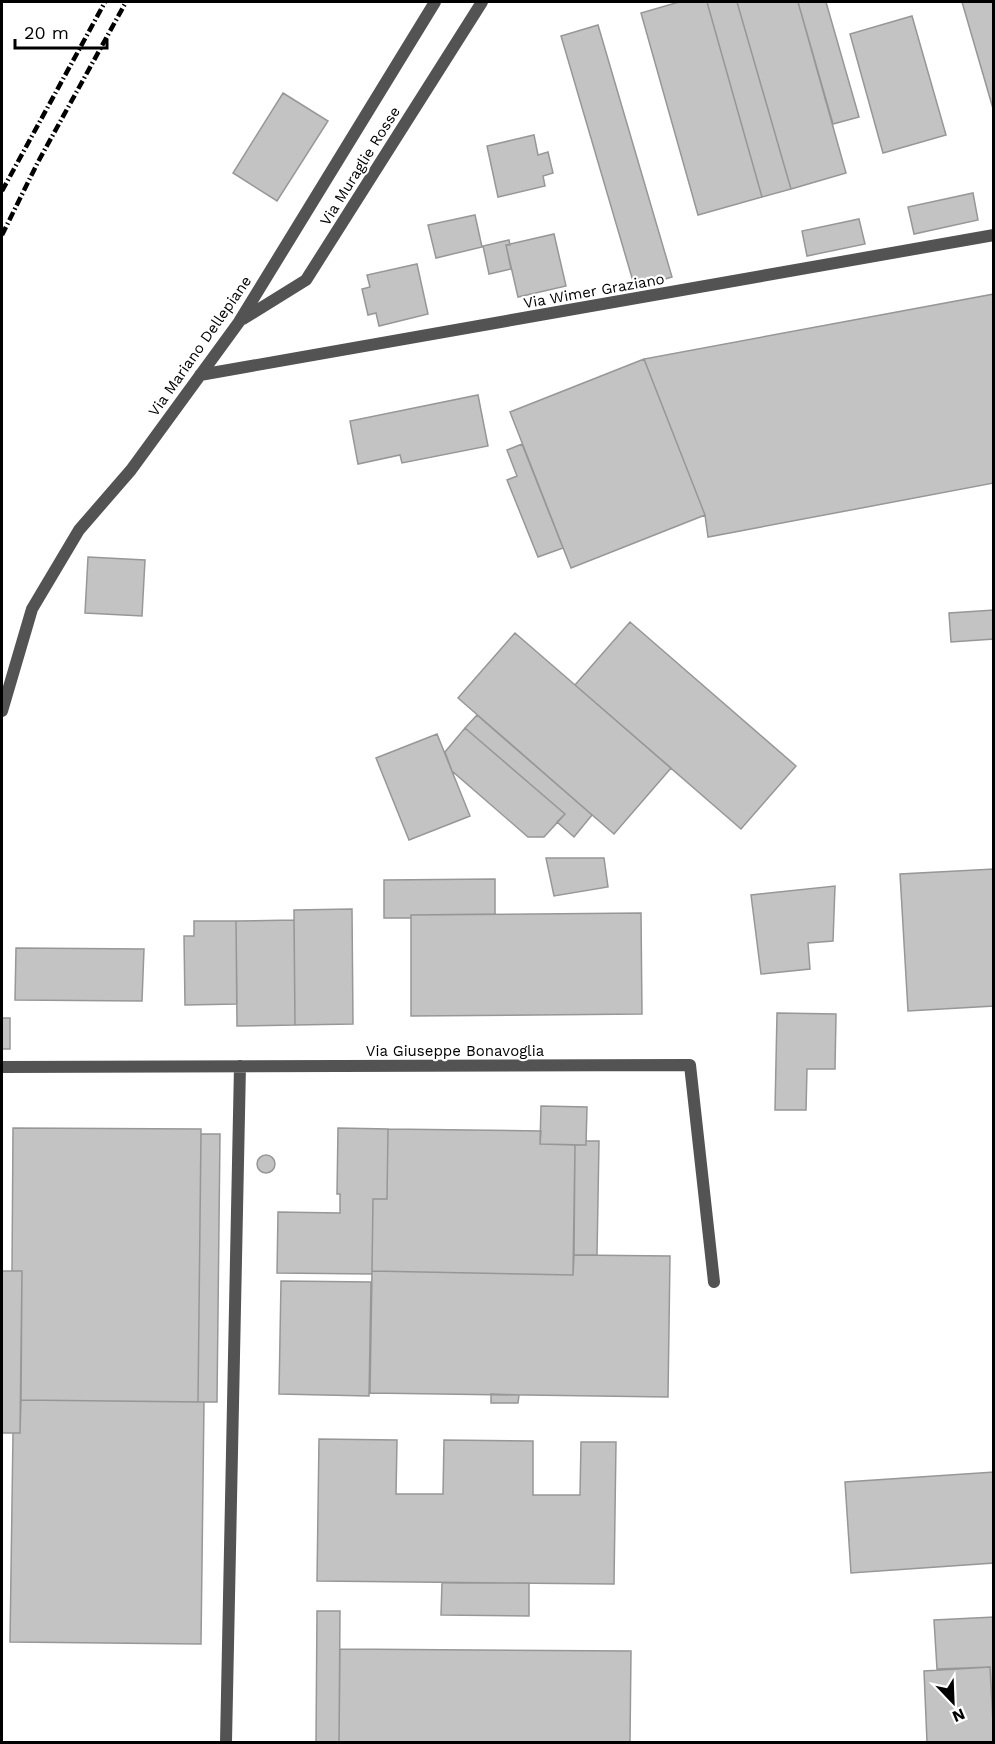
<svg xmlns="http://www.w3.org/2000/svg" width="995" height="1744" font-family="'Work Sans',sans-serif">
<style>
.building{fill:#c3c3c3;stroke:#979797;stroke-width:1.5}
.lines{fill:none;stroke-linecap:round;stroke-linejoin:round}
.minor{stroke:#535353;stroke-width:12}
.rail{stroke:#000;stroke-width:4.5;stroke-dasharray:9 3 1.5 3;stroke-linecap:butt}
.labels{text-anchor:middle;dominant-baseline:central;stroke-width:4.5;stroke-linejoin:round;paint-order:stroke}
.street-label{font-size:15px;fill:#000;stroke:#fff}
</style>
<rect width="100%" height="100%" fill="#fff"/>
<path class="building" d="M679 2H707L762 197 698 215 641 13Z
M707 2H737L791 189 762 197Z
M737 2H798L846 173 791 189Z
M798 2H826L859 117 833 124Z
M962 2H994V112Z
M912 16 946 135 883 153 850 34Z
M598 25 672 277 635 288 561 36Z
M283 93 328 121 277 201 233 173Z
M534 135 538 155 548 152 553 173 543 176 545 186 498 197 487 146Z
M973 193 978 220 914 234 908 207Z
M475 215 482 247 436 258 428 225Z
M859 219 865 244 807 256 802 231Z
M554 234 566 286 518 297 506 245Z
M509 240 510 245H506L511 269 489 274 483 246Z
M417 264 428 314 379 326 376 313 368 315 362 289 370 287 367 275Z
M994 294V483L708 537 705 515 644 359Z
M644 359 705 515 571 568 510 412Z
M478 395 488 446 402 463 400 455 358 464 350 421Z
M522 444 563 548 538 557 507 480 517 476 507 450Z
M88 557 145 560 142 616 85 613Z
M994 610V639L951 642 949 613Z
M630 622 796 766 741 829 575 685Z
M515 633 671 768 614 834 458 698Z
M477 715 592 815 574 837 557 822 565 814 465 728Z
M465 728 565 814 544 837H528L452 771 445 752Z
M437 734 470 816 409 840 376 758Z
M546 858H604L608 887 554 896Z
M994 869V1006L908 1011 900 874Z
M495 879V914L411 915V918H384V880Z
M835 886 833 941 808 943 810 969 761 974 751 895Z
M352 909 353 1024 295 1025 294 910Z
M641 913 642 1014 411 1016V915Z
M294 920 295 1025 237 1026 236 921Z
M194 921H236L237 1004 185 1005 184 936H194Z
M16 948 144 949 142 1001 15 1000Z
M777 1013 836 1014 835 1069H807L806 1110H775Z
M2 1018H10V1049H2Z
M541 1106 587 1107 586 1145 540 1144Z
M13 1128 201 1129 198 1402 21 1400 22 1271H12Z
M338 1128 388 1129 387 1199H373L372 1274 277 1273 278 1212 340 1213V1194H337Z
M388 1129 541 1131 540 1144 575 1145 573 1275 372 1271 373 1199H387Z
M201 1134H220L217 1402H198Z
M586 1141H599L597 1255H574L575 1145H586Z
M257 1164a9 9 0 1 1 18 0a9 9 0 1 1-18 0Z
M574 1255 670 1256 668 1397 370 1393 372 1271 573 1275Z
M2 1271H22L20 1433H2Z
M281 1281 371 1282 369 1396 279 1394Z
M491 1394 519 1395 518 1403H491Z
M21 1400 204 1402 201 1644 10 1642 13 1433H20Z
M319 1439 397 1440 396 1494H443L444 1440 533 1441V1495H580L581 1442H616L614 1584 317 1581Z
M994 1472V1563L851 1573 845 1482Z
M442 1583H529V1616L441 1615Z
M317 1611H340L339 1742H316Z
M994 1617V1733L990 1667 937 1669 934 1620Z
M340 1649 631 1651 630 1742H339Z
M990 1667 994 1742H927L924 1671Z"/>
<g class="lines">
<path class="minor" d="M243 319 306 280 482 2
M200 375 994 235
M2 711 32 609 79 530 131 470 239 322 435 2
M2 1067 690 1065 714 1282
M226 1742 240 1066"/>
<path class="rail" d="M2 191 105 2
M2 235 38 162 126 2"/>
</g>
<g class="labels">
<g class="street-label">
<text transform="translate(360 166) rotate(-58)">Via Muraglie Rosse</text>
<text transform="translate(594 291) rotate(-10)">Via Wimer Graziano</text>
<text transform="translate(200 346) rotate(-55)">Via Mariano Dellepiane</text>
<text x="455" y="1051">Via Giuseppe Bonavoglia</text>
</g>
</g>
<rect width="995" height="1744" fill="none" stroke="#000000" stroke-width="6"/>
<g transform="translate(953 1702) rotate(157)" stroke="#ffffff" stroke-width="4.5" paint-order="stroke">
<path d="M0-4.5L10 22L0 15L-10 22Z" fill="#000000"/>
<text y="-9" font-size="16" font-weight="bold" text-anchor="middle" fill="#000000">N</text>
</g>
<path d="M15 39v9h92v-9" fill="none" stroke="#000000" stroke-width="3"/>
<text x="24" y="39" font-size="18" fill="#000000" stroke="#ffffff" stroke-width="4.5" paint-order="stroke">20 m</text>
</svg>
